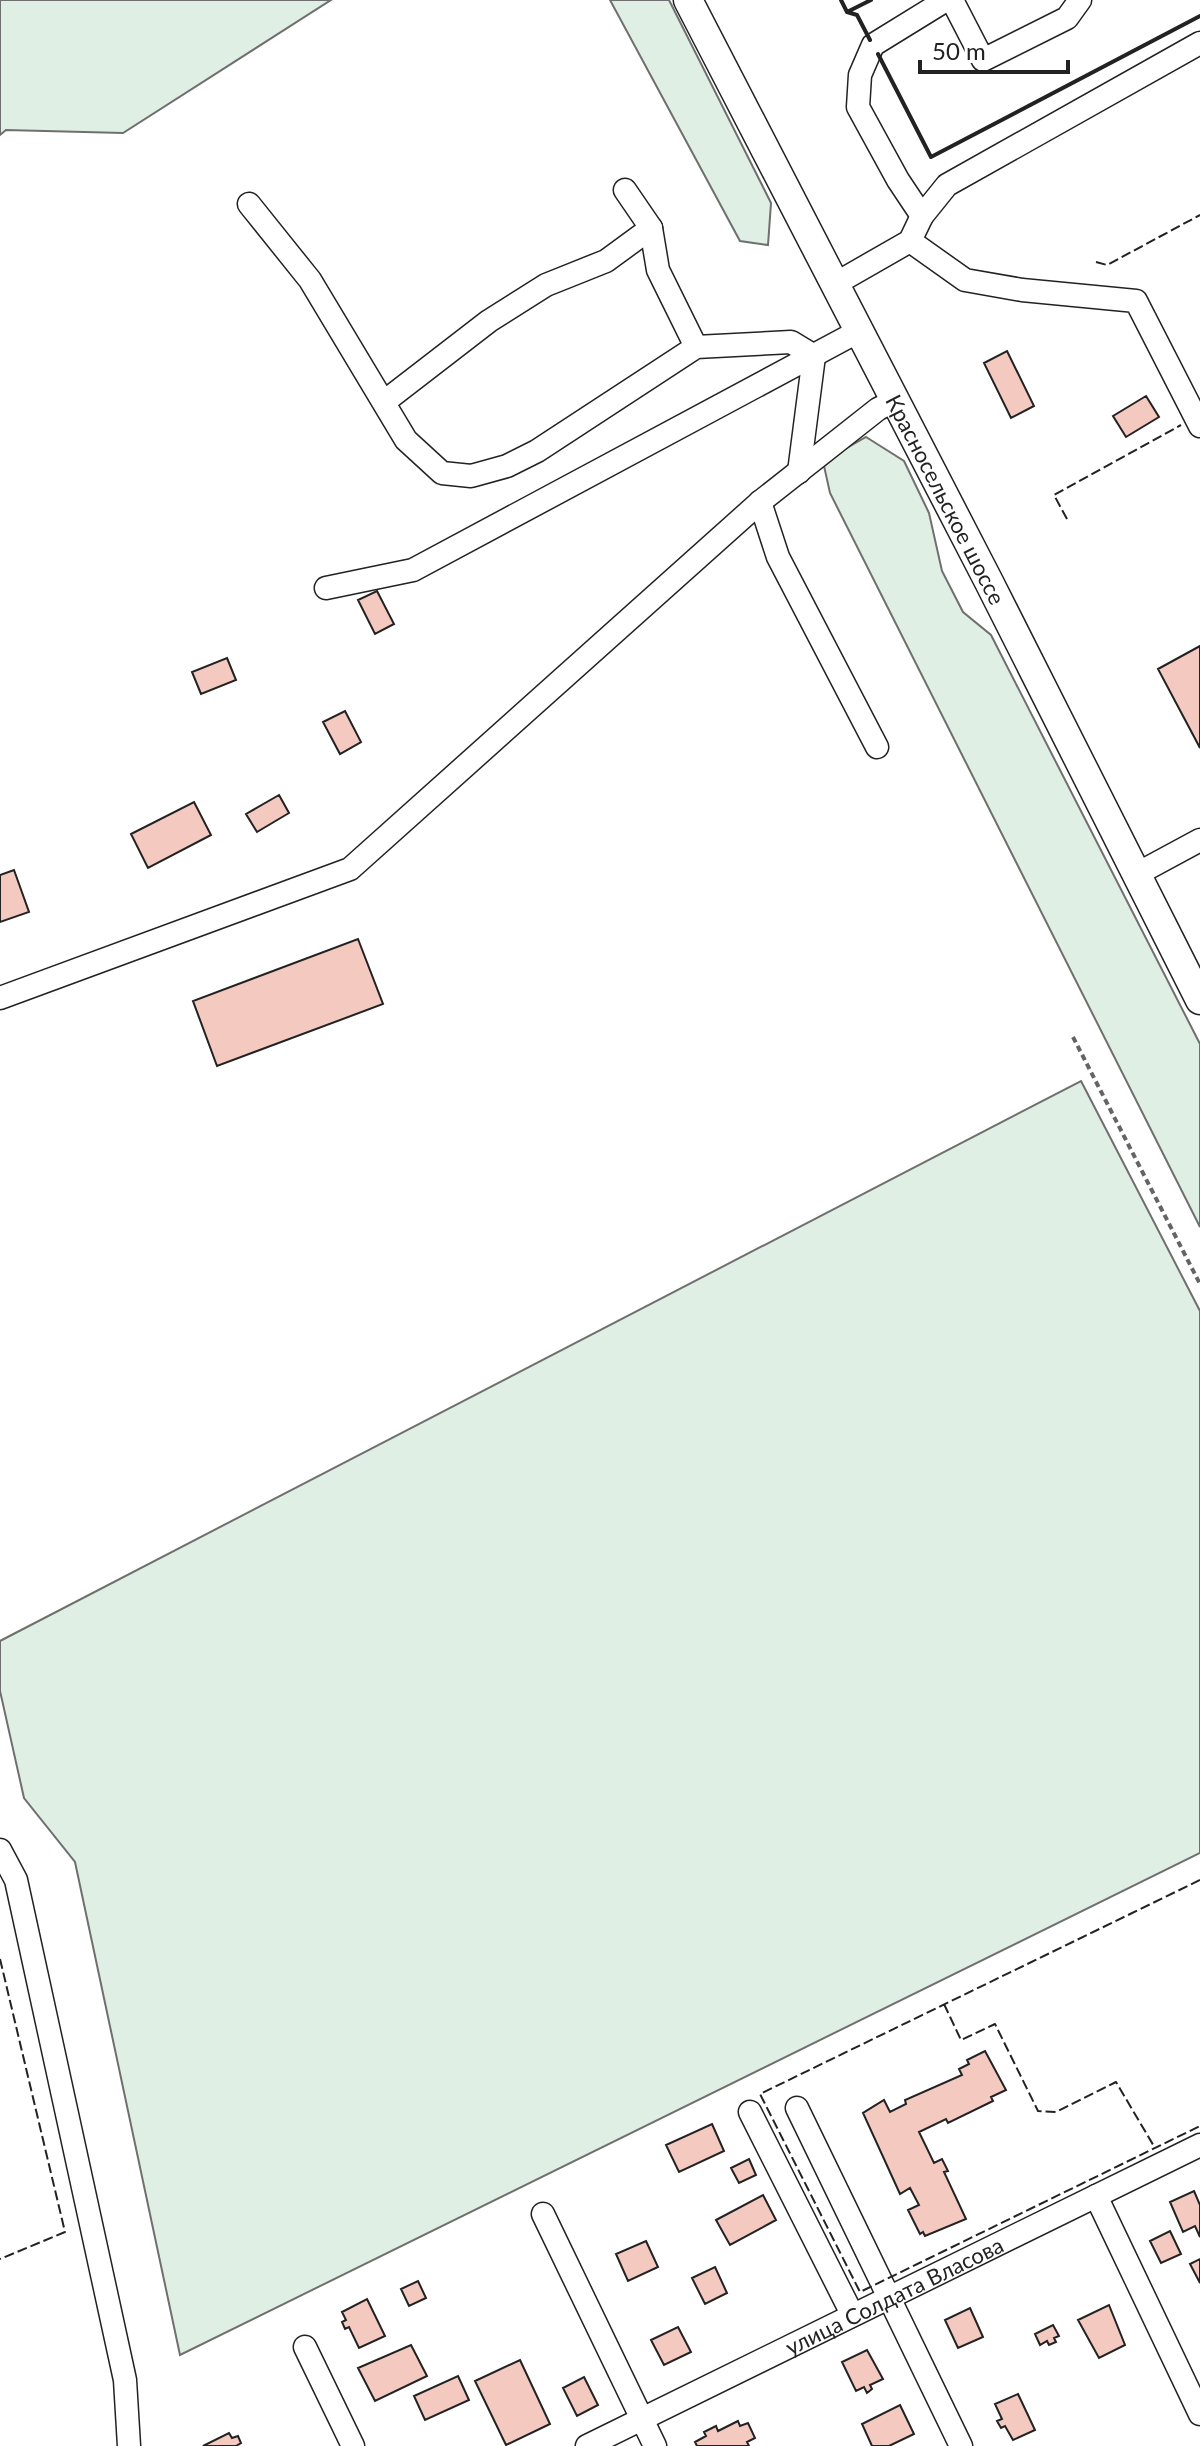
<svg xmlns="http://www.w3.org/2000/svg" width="1200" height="2446" font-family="Lato,sans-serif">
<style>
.green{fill:#e0efe3;stroke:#6f6f6f;stroke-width:2}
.building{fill:#f3c9c0;stroke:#222;stroke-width:2}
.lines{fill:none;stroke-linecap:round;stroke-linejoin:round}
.minor-casing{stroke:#222;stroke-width:25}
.major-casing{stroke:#222;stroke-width:31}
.path{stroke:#646464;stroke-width:4;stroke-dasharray:6 4;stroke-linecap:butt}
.minor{stroke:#fff;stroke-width:22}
.major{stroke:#fff;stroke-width:28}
.fence{stroke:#222;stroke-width:2;stroke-dasharray:10 4;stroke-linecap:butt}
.wall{stroke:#222;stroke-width:4}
.labels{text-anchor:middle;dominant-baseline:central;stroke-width:6;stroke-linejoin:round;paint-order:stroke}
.street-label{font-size:22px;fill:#222;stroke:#fff}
</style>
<rect width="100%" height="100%" fill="#fff"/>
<path class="green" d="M0 0H331L123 133 6 130 0 135Z
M610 0H669L771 203 768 245 740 241Z
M866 437 904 461 929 513 942 571 963 612 991 635 1200 1044V1227L830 493 824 466 845 449Z
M1081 1081 1200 1311V1853L180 2355 75 1862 24 1798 0 1691V1641Z"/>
<path class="building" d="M1007 351 1034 406 1011 418 984 363Z
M1146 396 1159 417 1126 437 1113 416Z
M377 591 394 624 375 634 358 600Z
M1200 646V748L1158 669Z
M227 658 236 680 201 694 192 672Z
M345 711 361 742 340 754 323 722Z
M279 795 289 813 257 832 246 814Z
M194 802 211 835 148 868 131 834Z
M14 870 29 912 0 922V875Z
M358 939 383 1004 217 1066 193 1001Z
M985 2051 1006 2090 991 2097 993 2101 948 2123 946 2119 919 2132 934 2163 942 2159 948 2171 944 2172 966 2219 925 2236 923 2232 920 2234 908 2210 919 2205 910 2188 900 2194 863 2113 884 2100 890 2112 906 2104 905 2100 962 2075 959 2069 969 2064 967 2060Z
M712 2124 724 2151 679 2172 666 2145Z
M749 2159 756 2175 739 2183 731 2168Z
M1194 2191 1200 2205V2237L1195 2226 1183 2232 1170 2202Z
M763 2195 776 2220 730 2245 716 2220Z
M1170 2231 1181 2254 1161 2263 1150 2241Z
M646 2241 658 2267 628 2281 616 2254Z
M1200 2259V2283L1190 2264Z
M715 2267 727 2293 705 2304 692 2278Z
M418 2281 426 2298 409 2306 401 2289Z
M367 2299 385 2336 359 2348 349 2327 345 2329 342 2322 346 2320 342 2312Z
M1109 2305 1125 2345 1099 2358 1078 2320Z
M970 2308 983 2337 958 2348 945 2320Z
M1053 2325 1059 2336 1054 2338 1056 2342 1049 2345 1047 2341 1040 2345 1035 2334Z
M678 2327 691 2352 664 2365 651 2340Z
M411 2345 427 2376 375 2401 358 2368Z
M867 2350 883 2379 870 2385 872 2389 867 2393 864 2387 856 2391 842 2362Z
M520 2360 550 2424 506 2445 475 2381Z
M458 2376 469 2400 425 2420 414 2396Z
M584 2377 598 2405 577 2416 563 2388Z
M1018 2394 1035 2430 1013 2440 1005 2426 1001 2428 997 2421 1002 2419 995 2404Z
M900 2405 914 2434 889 2446H872L862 2424Z
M738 2421 740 2426 748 2423 755 2438 747 2442 749 2446H697L695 2442 706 2436 704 2432 716 2426 718 2431Z
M229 2433 232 2438 238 2436 241 2443 236 2446H203Z"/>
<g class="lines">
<defs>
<g id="minor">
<path d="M952 0 983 60 1067 18 1080 0"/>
<path d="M625 190 651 228 658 270 696 347"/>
<path d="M249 204 310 280 406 440 442 473 471 476 507 466 537 451 696 347 791 342 814 356 799 472"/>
<path d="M922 216 898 180 858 107 860 75 873 45 946 0"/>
<path d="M910 241 965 280 1022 290 1136 301 1200 426"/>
<path d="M835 284 910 241 922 216 947 185 1200 43"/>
<path d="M384 402 489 321 546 285 606 261 651 228"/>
<path d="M760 502 778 557 877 747"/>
<path d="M326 588 413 570 859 331"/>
<path d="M1137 874 1200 840"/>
<path d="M0 998 350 869 760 502 878 409 894 401"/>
<path d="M0 1850 16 1880 125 2380 129 2446"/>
<path d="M797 2108 961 2446"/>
<path d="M750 2112 852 2314"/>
<path d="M1096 2196 1200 2414"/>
<path d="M543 2214 655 2446"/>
<path d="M305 2347 353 2446"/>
<path id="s1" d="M587 2446 1200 2145"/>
</g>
<g id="major">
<path id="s2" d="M688 0 989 582 1200 1000"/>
</g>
</defs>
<use href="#minor" class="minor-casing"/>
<use href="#major" class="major-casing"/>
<path class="path" d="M1073 1037 1200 1284"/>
<use href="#minor" class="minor"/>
<use href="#major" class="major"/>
<path class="fence" d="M1096 262 1107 265 1200 215
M1067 519 1054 495 1181 425
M1200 1880 760 2094 860 2292 1200 2126
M0 1959 65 2232 0 2259
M944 2004 961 2040 995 2024 1038 2111 1056 2112 1116 2082 1155 2148"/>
<path class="wall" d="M841 0 847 12 857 15 870 40
M847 12 871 0
M878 54 931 157 1200 16"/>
</g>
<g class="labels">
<g class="street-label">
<text stroke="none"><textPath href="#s2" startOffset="562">Красносельское шоссе</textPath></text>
<text stroke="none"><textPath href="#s1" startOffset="342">улица Солдата Власова</textPath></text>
</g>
</g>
<path d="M920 60v12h148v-12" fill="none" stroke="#222222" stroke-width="4"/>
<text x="932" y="60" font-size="24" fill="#222222" stroke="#ffffff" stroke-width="6" paint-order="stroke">50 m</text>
</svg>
